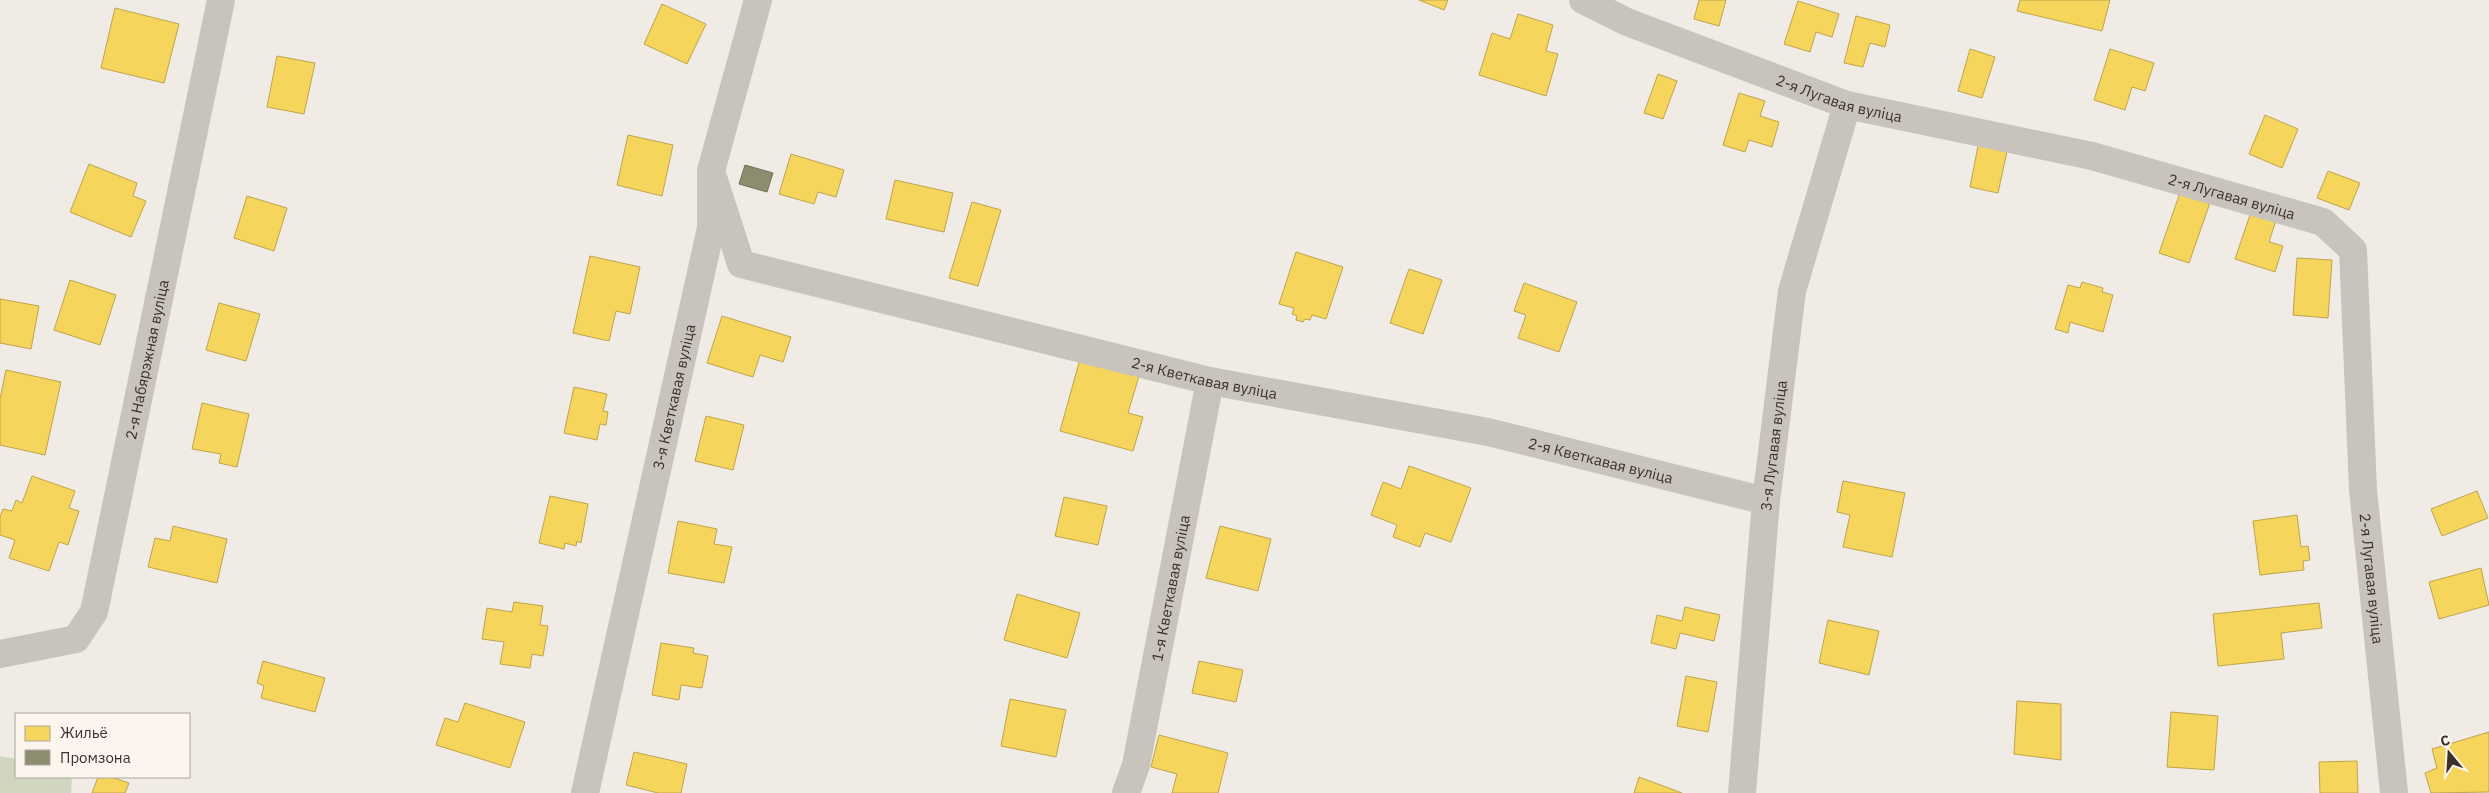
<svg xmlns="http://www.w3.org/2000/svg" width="2489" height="793" font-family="'IBM Plex Sans',sans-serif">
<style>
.green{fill:#d1d6bf}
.homes{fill:#f6d55c;stroke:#bea44d}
.industry{fill:#8c8c6e;stroke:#74705a}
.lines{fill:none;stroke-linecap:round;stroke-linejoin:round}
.street{stroke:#c9c3be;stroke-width:28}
.labels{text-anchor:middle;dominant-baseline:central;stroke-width:5;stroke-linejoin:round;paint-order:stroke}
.street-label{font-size:15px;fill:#3b302b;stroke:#fbf5ee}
</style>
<rect width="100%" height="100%" fill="#f0ebe5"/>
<path class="green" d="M0 756 16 759V777H72L71 793H0Z"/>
<path class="homes" d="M1419 0H1448L1444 10Z
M1699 0H1726L1719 26 1694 19Z
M2020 0H2110L2102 31 2017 11Z
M1798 1 1839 14 1832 37 1816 32 1810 52 1784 44Z
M662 4 706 24 687 64 644 44Z
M115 8 179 24 164 83 101 68Z
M1518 14 1553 25 1546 51 1558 54 1546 96 1479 75 1492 33 1510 39Z
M1856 16 1890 25 1885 47 1870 43 1863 67 1844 63Z
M1970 49 1995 57 1982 98 1958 91Z
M2110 49 2154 63 2145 91 2132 87 2125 110 2094 100Z
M277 56 315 63 304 114 267 107Z
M1658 74 1677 81 1663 119 1644 113Z
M1739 93 1765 101 1760 116 1779 122 1772 147 1749 140 1745 152 1723 145Z
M2265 115 2298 129 2282 168 2249 154Z
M628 135 673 145 662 196 617 185Z
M1979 141 2008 147 1998 193 1970 187Z
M791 154 844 170 836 197 818 192 814 204 779 194Z
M89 164 137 183 133 196 146 201 131 237 70 212Z
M2328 171 2360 183 2349 210 2317 198Z
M895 180 953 193 944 232 886 219Z
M2182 187 2212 197 2189 263 2159 253Z
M247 196 287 208 274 251 234 238Z
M972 202 1001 210 978 286 949 278Z
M2251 212 2276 220 2269 242 2283 246 2275 272 2235 259Z
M1296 252 1343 267 1326 319 1312 315 1310 320 1305 319 1303 322 1296 320 1297 316 1292 314 1294 308 1279 304Z
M590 256 640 267 630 314 616 311 609 341 573 333Z
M2297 258 2332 260 2328 318 2293 315Z
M1409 269 1442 280 1423 334 1390 323Z
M70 280 116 295 100 345 54 330Z
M2082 282 2103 288 2102 292 2113 295 2103 332 2070 322 2068 333 2055 329 2068 285 2080 288Z
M1524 283 1577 302 1559 352 1518 338 1526 315 1514 311Z
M0 299 39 306 31 349 0 343Z
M219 303 260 314 246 361 206 350Z
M722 316 791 337 783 362 760 355 753 377 707 363Z
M1080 359 1139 376 1128 413 1143 417 1133 451 1060 431Z
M6 370 61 382 45 455 0 445V399Z
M574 387 607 394 603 411 608 412 606 425 600 424 597 440 564 433Z
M202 403 249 414 237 467 219 463 221 454 192 449Z
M706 416 744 425 733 470 695 461Z
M1409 466 1471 488 1451 542 1425 533 1420 547 1393 537 1397 525 1371 515 1383 482 1401 489Z
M32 476 75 491 69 508 79 511 68 545 59 542 49 571 9 558 15 540 0 535V517L3 509 12 511 16 500 22 503Z
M1843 481 1905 493 1892 557 1843 547 1850 515 1837 512Z
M2477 491 2488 518 2442 536 2431 509Z
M550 496 588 504 581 543 577 541 576 546 565 543 564 549 539 543Z
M1064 497 1107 506 1098 545 1055 536Z
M2297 515 2301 547 2308 546 2310 560 2303 561 2304 570 2260 575 2253 521Z
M678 521 717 529 714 544 732 547 724 583 668 573Z
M173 526 227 539 217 583 148 567 155 538 170 541Z
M1220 526 1271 539 1258 591 1206 578Z
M2481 568 2489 605 2439 619 2429 582Z
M1017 594 1080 613 1067 658 1004 640Z
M514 602 543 606 540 625 548 626 543 656 532 654 530 668 500 664 504 642 482 639 487 608 512 612Z
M2319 603 2322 628 2281 633 2284 659 2218 666 2213 614Z
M1685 607 1720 615 1714 641 1680 633 1676 649 1651 643 1657 615 1682 621Z
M1828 620 1879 631 1869 675 1819 663Z
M661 643 694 648 693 653 708 656 702 688 681 685 679 700 652 695Z
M263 661 325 678 315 712 261 698 264 686 257 683Z
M1199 661 1243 670 1236 702 1192 693Z
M1686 676 1717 682 1708 732 1677 726Z
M1010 699 1066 710 1056 757 1001 746Z
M2017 701 2061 704V760L2014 754Z
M465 703 525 722 510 768 436 745 445 718 458 722Z
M2171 712 2218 716 2214 770 2167 767Z
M2489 732V792L2431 793 2425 773 2437 768 2432 749Z
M1159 735 1228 753 1218 793H1172L1177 774 1151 767Z
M634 752 687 764 681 793H658L626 785Z
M2357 761 2358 793H2320L2319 762Z
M98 777H111L129 783 125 793H92Z
M1639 777 1682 793H1634Z"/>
<path class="industry" d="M745 165 773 173 767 192 739 184Z"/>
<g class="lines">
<g class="street">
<path id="s1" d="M1583 0 1627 22 1847 105 2092 156 2323 222 2353 250 2363 490 2394 793"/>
<path id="s2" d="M711 171 741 264 1210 381 1488 432 1766 501"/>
<path id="s3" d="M0 654 76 639 94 612 221 0"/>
<path id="s4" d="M585 793 711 228V171L758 0"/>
<path id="s5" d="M1126 793 1136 765 1210 381"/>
<path id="s6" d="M1742 793 1766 501 1792 291 1847 105"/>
</g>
</g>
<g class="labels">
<g class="street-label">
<text stroke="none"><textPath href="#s1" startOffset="275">2-я Лугавая вуліца</textPath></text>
<text stroke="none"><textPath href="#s1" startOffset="680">2-я Лугавая вуліца</textPath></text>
<text stroke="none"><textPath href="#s3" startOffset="368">2-я Набярэжная вуліца</textPath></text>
<text stroke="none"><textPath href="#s2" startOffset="575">2-я Кветкавая вуліца</textPath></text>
<text stroke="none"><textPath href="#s4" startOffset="406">3-я Кветкавая вуліца</textPath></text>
<text stroke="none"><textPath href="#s6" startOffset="349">3-я Лугавая вуліца</textPath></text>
<text stroke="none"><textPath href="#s2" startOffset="980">2-я Кветкавая вуліца</textPath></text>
<text stroke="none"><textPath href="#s1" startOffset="1145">2-я Лугавая вуліца</textPath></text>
<text stroke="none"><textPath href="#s5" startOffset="210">1-я Кветкавая вуліца</textPath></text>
</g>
</g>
<rect x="15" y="713" width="175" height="65" fill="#fbf5ee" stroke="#aea6a0"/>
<rect x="25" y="726" width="25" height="15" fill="#f6d55c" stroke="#aea6a0"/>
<text x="60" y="738" font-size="15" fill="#3b302b">Жильё</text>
<rect x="25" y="750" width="25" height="15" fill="#8c8c6e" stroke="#aea6a0"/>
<text x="60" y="763" font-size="15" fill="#3b302b">Промзона</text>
<g transform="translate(2449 753) rotate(342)" stroke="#fbf5ee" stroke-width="4" paint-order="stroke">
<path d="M0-4L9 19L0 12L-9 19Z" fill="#3b302b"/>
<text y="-8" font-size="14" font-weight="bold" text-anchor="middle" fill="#3b302b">С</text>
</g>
</svg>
